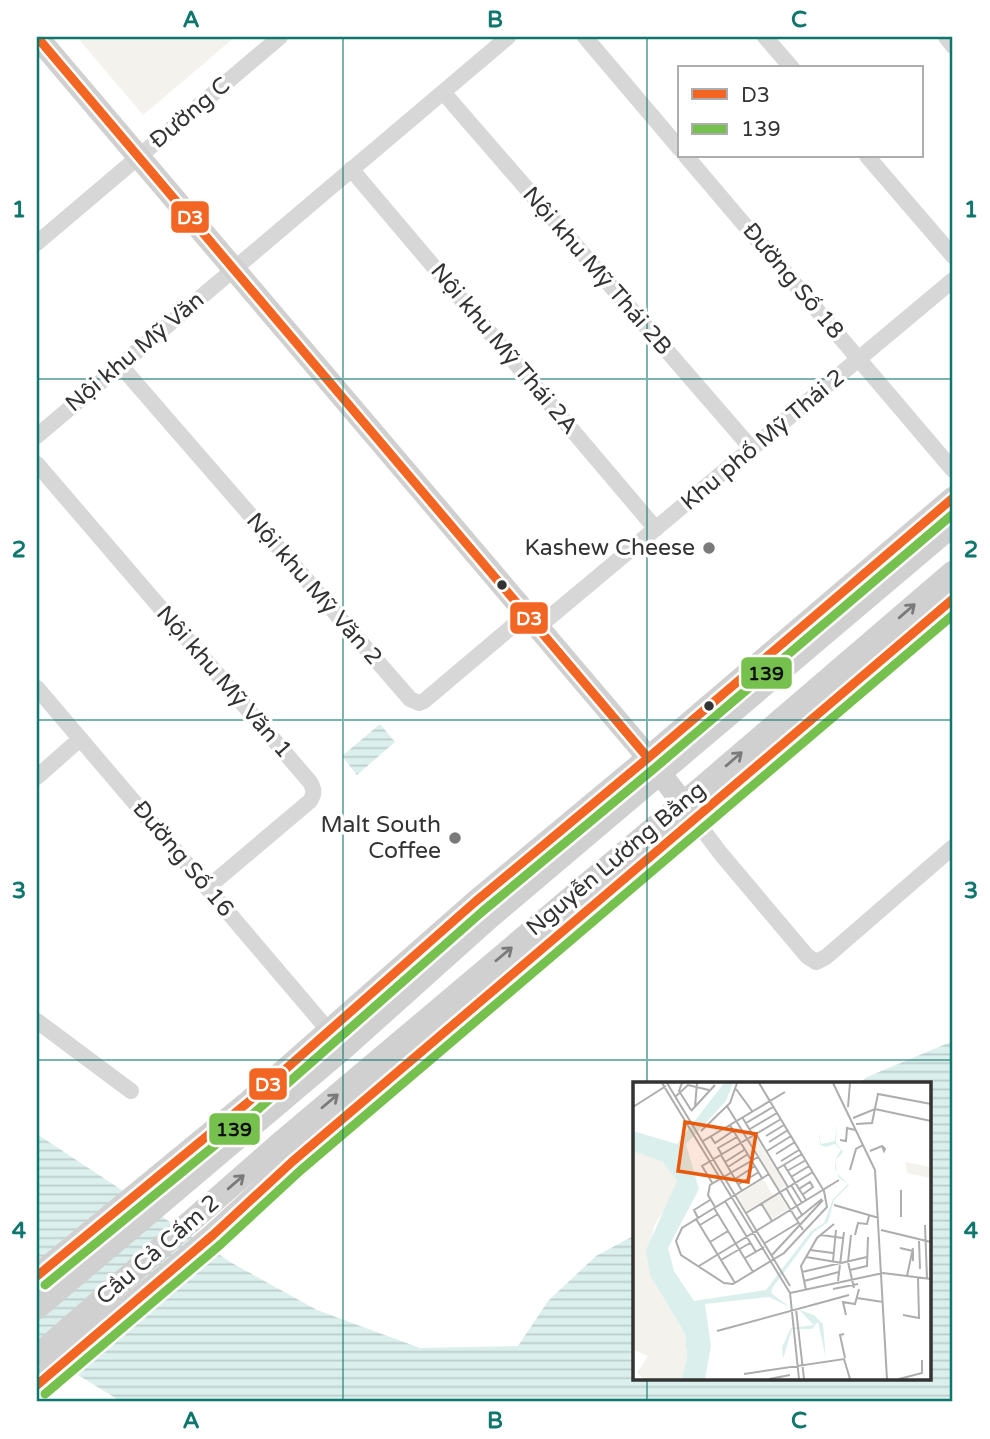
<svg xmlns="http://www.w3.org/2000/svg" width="990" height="1439" font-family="'Varela Round',sans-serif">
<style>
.park{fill:#f3f2ec}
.water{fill:url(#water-rules)}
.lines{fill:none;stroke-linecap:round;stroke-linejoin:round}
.street{stroke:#d7d7d7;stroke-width:16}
.secondary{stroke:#d0d0d0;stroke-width:23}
.bus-1-casing{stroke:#fff;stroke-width:14}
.bus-2-casing{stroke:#fff;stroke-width:14}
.bus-1{stroke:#f26522;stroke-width:9}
.bus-2{stroke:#76c04d;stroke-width:9}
.oneway{stroke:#7a7a7a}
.grid{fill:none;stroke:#0f766e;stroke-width:2;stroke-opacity:0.55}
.poi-dot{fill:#7a7a7a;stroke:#fff;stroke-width:2.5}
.bus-dot{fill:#333;stroke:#fff;stroke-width:2.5}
.labels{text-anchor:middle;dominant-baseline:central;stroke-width:7;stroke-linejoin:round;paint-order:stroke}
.street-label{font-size:23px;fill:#333;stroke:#fff}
.poi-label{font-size:23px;fill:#333;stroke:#fff;text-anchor:end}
.inset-road{fill:none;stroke:#adadad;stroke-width:2}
.view{fill:#e8590c;fill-opacity:0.15;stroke:#e8590c;stroke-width:3.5}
.inset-edge{fill:none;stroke:#333;stroke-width:3.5}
.line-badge{stroke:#fff;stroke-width:2.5}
.badge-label{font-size:19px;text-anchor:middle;font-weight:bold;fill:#fff}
.pale-badge-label{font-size:19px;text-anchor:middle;font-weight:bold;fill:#111}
.neatline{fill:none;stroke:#0f766e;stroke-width:2.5}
.grid-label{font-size:23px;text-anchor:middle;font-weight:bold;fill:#0f766e}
</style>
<defs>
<pattern id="water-rules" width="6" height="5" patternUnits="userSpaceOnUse" patternTransform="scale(1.75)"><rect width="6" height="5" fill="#dbefec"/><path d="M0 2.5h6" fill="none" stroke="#bccdcb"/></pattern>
</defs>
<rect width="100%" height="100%" fill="#fff"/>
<path class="park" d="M77 37H235L143 115Z"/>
<path class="water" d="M380 724 395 742 357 775 342 756Z
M953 1041V1402H122L78 1375 37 1344V1134L232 1263 317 1310 420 1348 518 1346 548 1301 596 1256 635 1235V1378H929V1084H858L867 1077Z"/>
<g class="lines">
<path class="street" d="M585 37 680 149
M765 37 792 68
M946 37 953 46
M443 92 752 449
M686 156 953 470
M867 156 953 256
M351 169 656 529
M37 243 280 37
M120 365 410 699 419 703 424 701 527 614
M37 436 508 37
M37 464 310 782C314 789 315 793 310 801L207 888
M538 627 953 280
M37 688 335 1038
M37 777 80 739
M690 813 721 854 807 956 816 962 826 957 953 847
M37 1021 131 1091"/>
<path class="secondary" d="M37 37 637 744 683 803
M37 1276 246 1104 475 902 648 758 953 498
M37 1308 344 1048 489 918 953 525
M37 1356 278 1145 707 783 953 572
M37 1385 213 1235 293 1161 953 599"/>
<defs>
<path id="bus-1" d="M37 37 648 758
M37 1276 246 1104 475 902 648 758 953 498
M37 1385 213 1235 293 1161 953 599"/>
<path id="bus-2" d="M45 1285 254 1113 483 911 656 767 953 514
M45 1394 221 1244 301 1170 953 615"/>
</defs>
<use href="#bus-1" class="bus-1-casing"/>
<use href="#bus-2" class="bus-2-casing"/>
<use href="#bus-1" class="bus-1"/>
<use href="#bus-2" class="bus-2"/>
</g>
<defs><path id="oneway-shaft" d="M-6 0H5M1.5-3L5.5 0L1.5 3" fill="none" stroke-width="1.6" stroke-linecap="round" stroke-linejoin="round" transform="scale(1.75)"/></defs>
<g class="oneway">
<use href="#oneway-shaft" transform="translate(907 611) rotate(-41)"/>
<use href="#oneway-shaft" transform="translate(734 759) rotate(-41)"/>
<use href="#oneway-shaft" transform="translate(504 954) rotate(-40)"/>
<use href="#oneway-shaft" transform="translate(330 1101) rotate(-40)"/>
<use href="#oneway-shaft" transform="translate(236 1182) rotate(-41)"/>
</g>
<path class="grid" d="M343 37V1402M647 37V1084M37 379H953M37 720H953M37 1060H953M647 1378V1402"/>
<g class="poi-dot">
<circle cx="709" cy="548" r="7"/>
<circle cx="455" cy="838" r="7"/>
</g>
<g class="bus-dot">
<circle cx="502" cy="585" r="6"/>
<circle cx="709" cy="706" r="6"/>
</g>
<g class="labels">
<g class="street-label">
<text transform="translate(190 113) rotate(-40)">Đường C</text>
<text transform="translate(597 271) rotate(49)">Nội khu Mỹ Thái 2B</text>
<text transform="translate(793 281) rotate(50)">Đường Số 18</text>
<text transform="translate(504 349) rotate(50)">Nội khu Mỹ Thái 2A</text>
<text transform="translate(135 352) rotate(-40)">Nội khu Mỹ Văn</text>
<text transform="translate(763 440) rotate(-40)">Khu phố Mỹ Thái 2</text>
<text transform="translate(314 589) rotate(49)">Nội khu Mỹ Văn 2</text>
<text transform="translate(224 682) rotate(49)">Nội khu Mỹ Văn 1</text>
<text transform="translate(183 859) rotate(50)">Đường Số 16</text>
<text transform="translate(616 859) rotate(-40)">Nguyễn Lương Bằng</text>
<text transform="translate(158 1250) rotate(-41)">Cầu Cả Cấm 2</text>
</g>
<g class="poi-label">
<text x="695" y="548">Kashew Cheese</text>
<text x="441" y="825">Malt South<tspan x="441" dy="26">Coffee</tspan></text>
</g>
</g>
<g transform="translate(633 1082)">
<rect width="298" height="298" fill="#fff"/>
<path d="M272 80 297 85V96L274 91ZM130 97 140 113 113 129 104 114Z" fill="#f3f2ec"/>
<path d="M0 69 30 80 44 99 43 110 22 142 14 171 17 193 52 252 54 274 49 297H11L4 291 15 274 0 268Z" fill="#f3f2ec"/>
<path d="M122 54 153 104 147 108 116 58ZM146 112 155 127 139 137 130 122Z" fill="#f3f2ec"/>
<path d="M91 1H100L93 19 53 62 66 107 35 166 41 189 61 219 133 208 178 149 191 141 200 117 215 102 206 96 202 86V78L208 68 202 62 193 65 187 63 186 49 188 62 202 59 204 39 203 61 210 70 202 79 204 91 216 103 201 118 195 140 181 150 140 205 138 211 157 225 136 215 72 222 78 264 72 297H49L54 274 52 252 17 193 13 168 44 99 30 80 0 69V49L44 62ZM166 228 181 233 190 242 193 277 185 240 179 247H159L150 277 149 265 158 246 181 243Z" fill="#dbefec"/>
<path class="inset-road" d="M29 1 157 211 166 297M34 1 157 204M49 1 46 9 58 28M126 1 191 109 194 125 151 171 100 202 91 201 48 173 43 159 49 146 136 92M200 1 242 88 254 297M103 7 119 29M42 15 55 3 76 8M94 24 170 148M0 25 33 4M62 25 64 1M215 25 217 1M58 29 82 3M109 35 120 53M220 36 242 27 298 39M113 41 140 25M223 42 239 41 245 12 298 22M97 43 129 96M117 47 144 31M68 49 97 21 104 1M123 52 155 105M133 54 151 43M78 55 82 61 100 49M207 58 213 59 214 46 222 48M70 59 152 10M136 60 155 48M134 69 158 54M237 69 249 64 251 69 252 67 249 64M143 72 162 60M88 73 109 109M89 73 85 66 104 55M148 79 166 68M92 80 111 68M151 83 173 118M95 85 115 72M144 87 169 72M217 88 223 67 230 63M154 89 173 78M158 95 176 84M102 97 122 84M80 102 69 84 148 37M106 102 126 90M158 103 169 121M153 106 169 133M166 107 177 100 180 105 169 113M268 108V135M92 119 123 170M128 121 139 139M201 123 246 136M82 125 75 113 77 103 125 75M81 126 120 190M113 131 180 90M65 136 61 128 77 118M63 137 102 201M163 138 189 117M67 143 85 132M292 143 294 197M248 148 298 160M188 153 210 156M218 153 215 180 221 206M222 153 225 141 234 142 236 134M286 159 287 187M77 160 95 149M132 161 165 141M267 166 280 169V179M177 168 200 171M139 173 190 118M173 175 209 181M112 176 131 165M88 178 117 161M200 179 203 148M66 184 206 98M217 188 234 184 235 155M169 190 234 175M250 191 298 197M274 194 280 166M171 199 206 190M205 199 211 150M200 207 225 202M173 208 168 184 184 156 201 142M157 211 250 191M224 216 250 220M163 227 171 297M213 233 210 220 222 222 226 207M270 233 286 236 285 196M84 249 216 213M211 252 207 253 212 276M111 292 211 277 217 297M136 297 157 293M266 297 289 291V278"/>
<path class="view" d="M52 40 123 52 115 100 45 89Z"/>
<rect width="298" height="298" class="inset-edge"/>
</g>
<g class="line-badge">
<rect x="170" y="200" width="40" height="34" rx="7" fill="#f26522"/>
<rect x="509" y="601" width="40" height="34" rx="7" fill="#f26522"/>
<rect x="740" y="656" width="53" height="34" rx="7" fill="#76c04d"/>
<rect x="248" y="1067" width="40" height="34" rx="7" fill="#f26522"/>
<rect x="208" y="1112" width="53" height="34" rx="7" fill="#76c04d"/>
</g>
<g class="badge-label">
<text x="190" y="224">D3</text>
<text x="529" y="625">D3</text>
<text x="268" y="1091">D3</text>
</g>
<g class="pale-badge-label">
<text x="766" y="680">139</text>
<text x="234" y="1136">139</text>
</g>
<rect width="990" height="1439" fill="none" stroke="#ffffff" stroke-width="77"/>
<rect x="678" y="66" width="245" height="91" fill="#ffffff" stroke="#adadad" stroke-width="2"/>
<rect x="692" y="89" width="35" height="10" fill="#f26522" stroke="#adadad" stroke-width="2"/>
<text x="741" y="102" font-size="21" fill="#333333">D3</text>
<rect x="692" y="124" width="35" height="10" fill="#76c04d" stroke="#adadad" stroke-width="2"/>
<text x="741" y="136" font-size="21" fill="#333333">139</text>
<rect x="38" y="38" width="913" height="1362" class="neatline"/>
<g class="grid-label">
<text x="191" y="27">A</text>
<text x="495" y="27">B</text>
<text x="799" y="27">C</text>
<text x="19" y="217">1</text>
<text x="971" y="217">1</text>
<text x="19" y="557">2</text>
<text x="971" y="557">2</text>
<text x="19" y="898">3</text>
<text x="971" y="898">3</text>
<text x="19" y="1238">4</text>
<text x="971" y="1238">4</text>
<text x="191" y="1428">A</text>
<text x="495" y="1428">B</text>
<text x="799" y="1428">C</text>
</g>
</svg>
